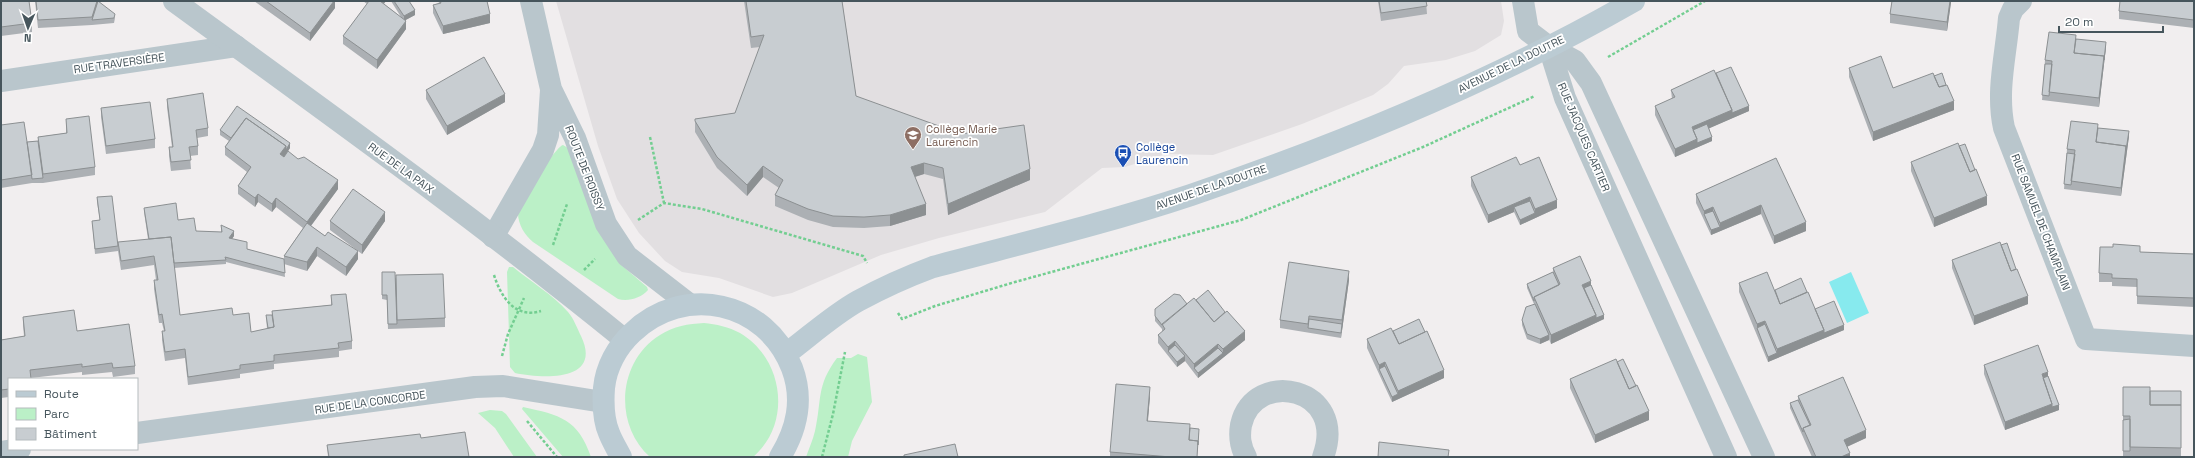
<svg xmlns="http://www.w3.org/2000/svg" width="2195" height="458" font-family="'Space Grotesk',sans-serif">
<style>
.education{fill:#e2dfe1}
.green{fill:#bbf0c7}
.water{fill:#87eaee}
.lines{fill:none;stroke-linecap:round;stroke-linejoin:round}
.path{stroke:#73ce91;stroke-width:2.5;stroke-dasharray:3 2;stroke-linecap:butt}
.minor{stroke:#b9c6cc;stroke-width:22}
.tertiary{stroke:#b9c6cc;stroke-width:22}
.secondary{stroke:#bbcbd3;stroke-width:22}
.wall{fill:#acb0b4}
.shaded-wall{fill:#8c9092}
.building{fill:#c8cdd1;stroke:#8c9092}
.labels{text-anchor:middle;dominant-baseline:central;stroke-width:3.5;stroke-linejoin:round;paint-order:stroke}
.street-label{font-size:11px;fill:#46555c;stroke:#fff}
.education-label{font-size:11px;fill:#785e54;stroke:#fff;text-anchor:start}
.transit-label{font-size:11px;fill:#164399;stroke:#fff;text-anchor:start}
</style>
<rect width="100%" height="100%" fill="#f1eeef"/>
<path class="education" d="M556 1H1501L1504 21 1501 35 1475 51 1446 60 1404 66 1388 84 1373 95 1302 124 1213 155 1166 154 1125 167 1102 168 1045 212 939 238 881 255 792 293 773 297 719 278 682 272 665 261 639 233 617 199 598 146Z"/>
<path class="green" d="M563 145 568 148 619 263 647 287 648 290C641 298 628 302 618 299L533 242C525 235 518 225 518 213 518 204 556 146 563 145Z
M509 267H513C531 282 552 294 568 312 574 319 577 328 581 336 603 382 543 379 515 373L510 367 507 272Z
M704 323C716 324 729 327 740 333 783 358 793 423 753 457H650C613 424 618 361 660 335 674 326 688 324 704 323Z
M858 354 867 357 872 402 852 441 848 457H806C809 448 813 440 815 431 822 400 816 386 837 358H851Z
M523 407C560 415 578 419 591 457H563L522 409Z
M490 410 502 411 506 414 537 457H514L495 428 478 413Z"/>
<path class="water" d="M1851 272 1869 313 1847 323 1829 282Z"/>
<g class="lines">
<path class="path" d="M1608 57 1705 1
M650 137 664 203
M638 220 664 203 702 209 863 256 867 263
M553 245 567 204
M584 270 595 259
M494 275C501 297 515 319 541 311
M898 313 902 319 935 306 1015 282 1241 220 1423 147 1535 96
M502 356 508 334 524 298
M527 421 557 457
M822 457 833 414 845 352"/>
<path class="minor" d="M531 1 551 89 575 138 606 224 627 256 689 304
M1523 1 1528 31 1549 47
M2021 1 2013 9 2009 18C2006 55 1996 91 2004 128L2086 339 2194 346
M1 81 236 46
M493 237 543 150 548 135 551 90
M137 433 475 387 503 386 603 402
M1 452 20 449
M1246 457C1240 446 1239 437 1241 425 1254 367 1349 387 1323 457
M1726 457 1565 98 1549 47 1575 61 1591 83 1764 457"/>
<path class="tertiary" d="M174 1C326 112 479 221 625 340"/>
<path class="secondary" d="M786 354C810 336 833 315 858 301 882 288 906 277 933 267 1019 244 1107 223 1191 195 1344 143 1494 81 1634 1
M621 457C617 449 612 441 609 433 603 419 603 402 604 388 606 367 617 347 632 333 684 283 766 301 792 368 804 400 797 429 780 457"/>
</g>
<path class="wall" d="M1 1 32 23V32L1 36Z
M35 1H98L115 18 114 23 92 25 38 28Z
M254 1H335V8L310 41Z
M363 1H386L384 4 401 17 391 1H409L415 15 405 20 406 29 377 69 343 44V36L367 4Z
M438 1H487L490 23 443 34 433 13V5L439 3Z
M744 1H842L856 96 1030 180 948 215 943 179 924 174 915 177 926 215 890 226 864 228 833 227 808 220 775 206V195L779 188 763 177 747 196 717 168 695 132V119L735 113 760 47 751 48Z
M1378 1H1426L1427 14 1381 21Z
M1892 1H1951L1947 31 1890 23V14Z
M2194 1V28L2119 19V11Z
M2076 39 2106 47 2099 107 2042 100 2045 60Z
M1849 68 1893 88 1934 76 1954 110 1873 141 1849 77Z
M1716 73 1749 111 1709 128 1712 141 1675 157 1655 115V106L1672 99 1671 90Z
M426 90 505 102 447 135 426 99Z
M167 99 208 128V136L197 138 198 146V155L190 156 191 169 171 171 169 156V147H172L167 107Z
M101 108 155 139V148L106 154 101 117Z
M66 119 95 167V175L43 183H32L1 188V125L27 142 38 141V137L66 133Z
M2098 128 2129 136 2121 196 2064 189 2067 149Z
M220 130 290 148 284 157 338 189 311 226 358 259 346 276 317 256 307 271 284 264 285 277 226 262V264L174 268 180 315H233L251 332 267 329 266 315H272V311L331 305V295L352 341V349L339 351V357L274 364V369L240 374V378L188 385 185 358 165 361 162 340V331H164L162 323H159L154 289V280H156L154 265 121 270 118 251 95 254 92 221H100L97 202V197L118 246 148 239 144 212V208L178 220 196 231 221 232V225L234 236 232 239 247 249 284 259V256L303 228 276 207 272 212 258 202 255 207 238 194V186L247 172 225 155V147L229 141 220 135Z
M1776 158 1806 231 1774 244 1761 214 1711 235 1696 203V194Z
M1911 162 1987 205 1934 227 1911 171Z
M1520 165 1557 208 1520 225 1514 212 1488 223 1471 186V177Z
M330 221H385L362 254 330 230Z
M2140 252 2194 254V307L2137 304V287L2112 286V282H2099V273Z
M1952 260 2028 304 1974 325 1952 268Z
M1553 268 1591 285 1604 319 1551 344 1549 339V340L1540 344 1527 339 1522 325V320L1534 304 1527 288V284L1553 272Z
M382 272 396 278 445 318V327L388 329 387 300 382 299Z
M1349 280 1341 338 1280 328V320Z
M1739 283 1775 290 1807 292 1815 309 1844 330 1768 362 1739 292Z
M1196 300 1245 340 1198 378 1185 361 1177 367 1158 343V335L1162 332V329L1155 321V316Z
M23 317 77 331 135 366V374L113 377 112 372 82 375V372L31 378 9 379V397L1 398V340L24 336 23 325Z
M1393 331 1444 378 1392 402 1367 348V339Z
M1984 365 2048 376 2059 410 2005 430 1984 374Z
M1570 379 1649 420 1595 443 1570 388Z
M2123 387 2150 391H2181V456H2123Z
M1150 396 1148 421 1190 428 1199 433 1197 457H1110V452Z
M1798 396 1866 438 1847 447 1850 457H1812L1790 408V403L1798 400Z
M421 438 469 457H328L327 445Z"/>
<path class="shaded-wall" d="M97 1H98L92 20V17Z
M334 1H335V8L310 41V33Z
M379 1H386L379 9Z
M1950 1H1951V3L1947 31V22Z
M415 10V15L404 21V16Z
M490 14V23L443 34V26Z
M406 21V29L377 69V60Z
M2106 42V47L2099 107V98Z
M505 94V102L447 135V126Z
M1954 101V110L1873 141V132Z
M1749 106V111L1694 135 1692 127 1732 110Z
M2129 131V136L2121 196V188L2126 146Z
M1712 137V141L1675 157V149L1697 139Z
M290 143V148L280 163V154L286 146Z
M924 163V174L911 178V167Z
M763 166V177L747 196V185Z
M1030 169V180L948 215V204Z
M338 180V189L307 231V222Z
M258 194V202L255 207V198Z
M1987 196V205L1934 227V218Z
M1530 197V206L1514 207V212L1488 223V215Z
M276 198V207L272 212V204Z
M1557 200V208L1520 225V220L1535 213V209Z
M926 204V215L890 226V215Z
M1761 205V214L1711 235V230L1720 227V223Z
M1713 207V216L1704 214V211Z
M385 212V221L362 254V245Z
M1806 222V231L1774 244V236Z
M234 231V236L229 243V238Z
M317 247V256L307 271V262Z
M358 251V259L346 276V267Z
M1349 271V280L1341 338 1342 320Z
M1591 281V290L1584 293 1582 285Z
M2028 296V304L1974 325V316Z
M1596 315H1604V319L1551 344V335Z
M1765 321V329L1757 328V324Z
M1844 325V330L1768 362V357L1777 353V349L1824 330Z
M1245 331V340L1198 378V373L1223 353V349Z
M1549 335V340L1540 344V339Z
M1175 341V350L1168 351V347Z
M1218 344V352L1194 368V364Z
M1185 356V361L1177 367V362Z
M1385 362V371L1379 369V365Z
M1444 370V378L1392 402V397L1398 394V391Z
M2048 372V381L2043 382 2042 374Z
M1150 387V396L1147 429V421Z
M2052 404 2059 405V410L2005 430V422Z
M1649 411V420L1595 443V435Z
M1866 430V438L1844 448V440Z
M1850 453V457H1841Z"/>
<path class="building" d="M1 1H29L32 23 1 27Z
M36 1H97L92 17 38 20Z
M98 1 115 14 114 18 92 20Z
M266 1H334L310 33Z
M369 1H380L406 21 377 60 343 36Z
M394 1H409L415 10 404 16Z
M440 1H487L490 14 443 26 433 5 441 3Z
M746 1H842L856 96 961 134 1024 125 1030 169 948 204 943 168 924 163 911 167 926 204 890 215 864 217 833 216 808 209 775 195 783 180 763 166 747 185 717 157 695 121V119L735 113 764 35 751 37Z
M1379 1H1426L1427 6 1381 13Z
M1892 1H1950L1947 22 1890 14Z
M2120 1H2194V20L2119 11Z
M2049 32 2076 35 2074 53 2104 56 2099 98 2049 92 2052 61 2045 60Z
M2076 39 2106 42 2104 60V56L2074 53Z
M1881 56 1893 88 1933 73 1939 87 1947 85 1954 101 1873 132 1849 68Z
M484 57 505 94 447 126 426 90Z
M2045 64H2052L2049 96 2042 95Z
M1731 67 1749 106 1732 113V110L1716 73Z
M1714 70 1732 110 1692 127 1697 139 1675 149 1655 106 1675 97 1671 90Z
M1942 73 1946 85 1939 87 1934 76Z
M203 93 208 128 196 130 198 146 189 147 191 160 171 162 169 147H173L167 99Z
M150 102 155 139 106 146 101 108Z
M237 106 290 143 286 150V146L246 118 231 138 220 130Z
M89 116 95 167 43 174 38 137 67 133 66 119Z
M246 118 286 146 280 154 284 157 288 151 298 159 304 157 338 180 307 222 276 198 272 204 258 194 255 198 238 186 251 167 225 147Z
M2071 121 2098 124 2096 142 2126 146 2121 188 2071 181 2075 150 2067 149Z
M24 122 32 175 1 180V125Z
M1707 124 1712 137 1697 143V139L1693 130Z
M2098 128 2129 131 2126 150V146L2096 142Z
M38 141 43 178 32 179 27 142Z
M1958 143 1970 172 1976 169 1987 196 1934 218 1911 162Z
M1965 144 1975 170 1970 172 1959 146Z
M2067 153 2075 154 2071 185 2064 184Z
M1516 157 1520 165 1539 157 1557 200 1535 209 1530 197 1488 215 1471 177Z
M1776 158 1806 222 1774 236 1761 205 1720 223 1713 207 1704 211 1696 194Z
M353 189 385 212 362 245 330 221Z
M112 196 118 246 95 249 92 221 100 220 97 197Z
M1530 201 1535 213 1520 220 1514 207Z
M176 203 178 220 194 218 196 231 222 232 221 225 234 231 229 238 247 242V249L284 259 285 273 225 257 226 260 174 263 171 237 149 239 144 208Z
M1713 211 1720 227 1711 230 1704 214Z
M307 223 325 236 328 232 358 251 346 267 317 247 307 262 284 256Z
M171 237 180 315 232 308 233 315 249 313 251 332 274 327 272 311 332 305 331 295 346 294 352 341 338 343 339 348 274 355V361L240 365V369L188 377 185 349 165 352 162 331H165L162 314 159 315 154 280H158L154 256 121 261 118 242Z
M2000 242 2011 271 2017 269 2028 296 1974 316 1952 260Z
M2007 243 2016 269 2011 271 2001 245Z
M2113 244 2140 246V252L2194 254V298L2137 296V279L2112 278V274L2099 273 2100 247H2113Z
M1580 256 1591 281 1582 285 1596 315 1551 335 1534 297 1560 284 1553 268Z
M1289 262 1349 271 1342 320 1309 316 1308 324 1280 320Z
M382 272H395L397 324H388L387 295H382Z
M1553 272 1559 285 1534 297V301L1527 284Z
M1767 272 1780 304 1808 292 1824 330 1777 349 1765 321 1757 324 1739 283Z
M443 274 445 318 397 320 396 275Z
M1801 278 1807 292 1780 304 1775 290Z
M1591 285 1604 315 1596 318V315L1584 288Z
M1208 290 1225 312 1214 322 1196 300Z
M1174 294 1180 295 1187 304 1162 325 1155 316V309Z
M1194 298 1214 322 1227 311 1245 331 1223 349 1218 344 1194 364 1175 341 1168 347 1158 335 1165 329 1162 324Z
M1834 301 1844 325 1824 333V330L1815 309Z
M1535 304 1549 335 1540 339 1527 334 1522 320 1526 307Z
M74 310 77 331 129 324 135 366 113 368 112 363 82 367V364L30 370 31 379H9V389L1 390V340L25 336 23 317Z
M266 315H272L274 327 268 328Z
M1309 319 1342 324 1341 333 1308 328Z
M1419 319 1425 332 1399 344 1393 331Z
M1765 324 1777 353 1768 357 1757 328Z
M1391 328 1399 344 1427 331 1444 370 1398 391 1385 362 1379 365 1367 339Z
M1175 345 1185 356 1177 362 1168 351Z
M2038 345 2048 372 2042 374 2052 404 2005 422 1984 365Z
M1218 348 1223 353 1198 373 1194 368Z
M1616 359 1629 389 1637 385 1649 411 1595 435 1570 379Z
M1623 359 1636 386 1629 389 1617 362Z
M1385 366 1398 394 1392 397 1379 369Z
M2048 376 2059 405 2052 407V404L2043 378Z
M1843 377 1866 430 1844 440 1850 453 1841 457H1816L1803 428 1811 425 1798 396Z
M1116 384 1150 387 1147 421 1190 424 1189 440 1198 441 1197 457H1171L1110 452Z
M2123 387H2150V405H2181V448L2130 447V416H2123Z
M2150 391H2181V405H2150Z
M1798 400 1810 425 1803 428V432L1790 403Z
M2130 419V451H2123V420Z
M1190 428 1199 429 1198 445V441L1189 440Z
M465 432 469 457H329L327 445 420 434 421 438Z
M1379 442 1449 450 1448 457H1378Z
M955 444 958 457H904V455Z"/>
<defs>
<symbol id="school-pin" viewBox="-11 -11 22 30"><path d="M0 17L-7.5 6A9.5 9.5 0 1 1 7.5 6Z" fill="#8d6e63" stroke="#fff"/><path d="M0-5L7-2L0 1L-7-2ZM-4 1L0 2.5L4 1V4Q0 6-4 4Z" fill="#fff"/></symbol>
<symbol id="bus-pin" viewBox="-11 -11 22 30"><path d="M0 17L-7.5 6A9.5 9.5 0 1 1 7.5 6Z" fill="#1a4fb4" stroke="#fff"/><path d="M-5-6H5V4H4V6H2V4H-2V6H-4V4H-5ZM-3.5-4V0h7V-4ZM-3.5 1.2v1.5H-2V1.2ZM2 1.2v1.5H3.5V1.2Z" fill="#fff"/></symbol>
</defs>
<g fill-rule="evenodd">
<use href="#school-pin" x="903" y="125" width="20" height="27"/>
<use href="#bus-pin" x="1113" y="143" width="20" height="27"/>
</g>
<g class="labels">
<g class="street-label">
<text transform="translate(119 63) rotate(-8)">RUE TRAVERSIÈRE</text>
<text transform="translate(1511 64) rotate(-26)">AVENUE DE LA DOUTRE</text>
<text transform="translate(1584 137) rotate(67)">RUE JACQUES CARTIER</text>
<text transform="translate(401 168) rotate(36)">RUE DE LA PAIX</text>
<text transform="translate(585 168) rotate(69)">ROUTE DE ROISSY</text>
<text transform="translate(1211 187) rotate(-19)">AVENUE DE LA DOUTRE</text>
<text transform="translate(2041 222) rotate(69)">RUE SAMUEL DE CHAMPLAIN</text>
<text transform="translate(370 402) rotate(-8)">RUE DE LA CONCORDE</text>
</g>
<g class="education-label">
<text x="926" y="129">Collège Marie<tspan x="926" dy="13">Laurencin</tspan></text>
</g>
<g class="transit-label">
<text x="1136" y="147">Collège<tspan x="1136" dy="13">Laurencin</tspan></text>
</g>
</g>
<rect width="2195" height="458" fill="none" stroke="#46555c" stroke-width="4"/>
<rect x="8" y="378" width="130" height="72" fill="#ffffff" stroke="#b5bbbe"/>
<rect x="16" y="391" width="20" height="6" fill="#bbcbd3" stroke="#b5bbbe"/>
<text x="44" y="398" font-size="12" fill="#46555c">Route</text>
<rect x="16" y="408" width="20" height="12" fill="#bbf0c7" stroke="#b5bbbe"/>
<text x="44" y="418" font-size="12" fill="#46555c">Parc</text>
<rect x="16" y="428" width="20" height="12" fill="#c8cdd1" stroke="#b5bbbe"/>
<text x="44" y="438" font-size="12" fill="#46555c">Bâtiment</text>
<g transform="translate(28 28) rotate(182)" stroke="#ffffff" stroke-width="3" paint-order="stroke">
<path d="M0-3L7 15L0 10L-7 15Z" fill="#46555c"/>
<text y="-6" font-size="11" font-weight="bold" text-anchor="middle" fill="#46555c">N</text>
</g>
<path d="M2059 26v6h104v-6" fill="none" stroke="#46555c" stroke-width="2"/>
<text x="2065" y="26" font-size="12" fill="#46555c" stroke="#ffffff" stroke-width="3" paint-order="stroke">20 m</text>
</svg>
